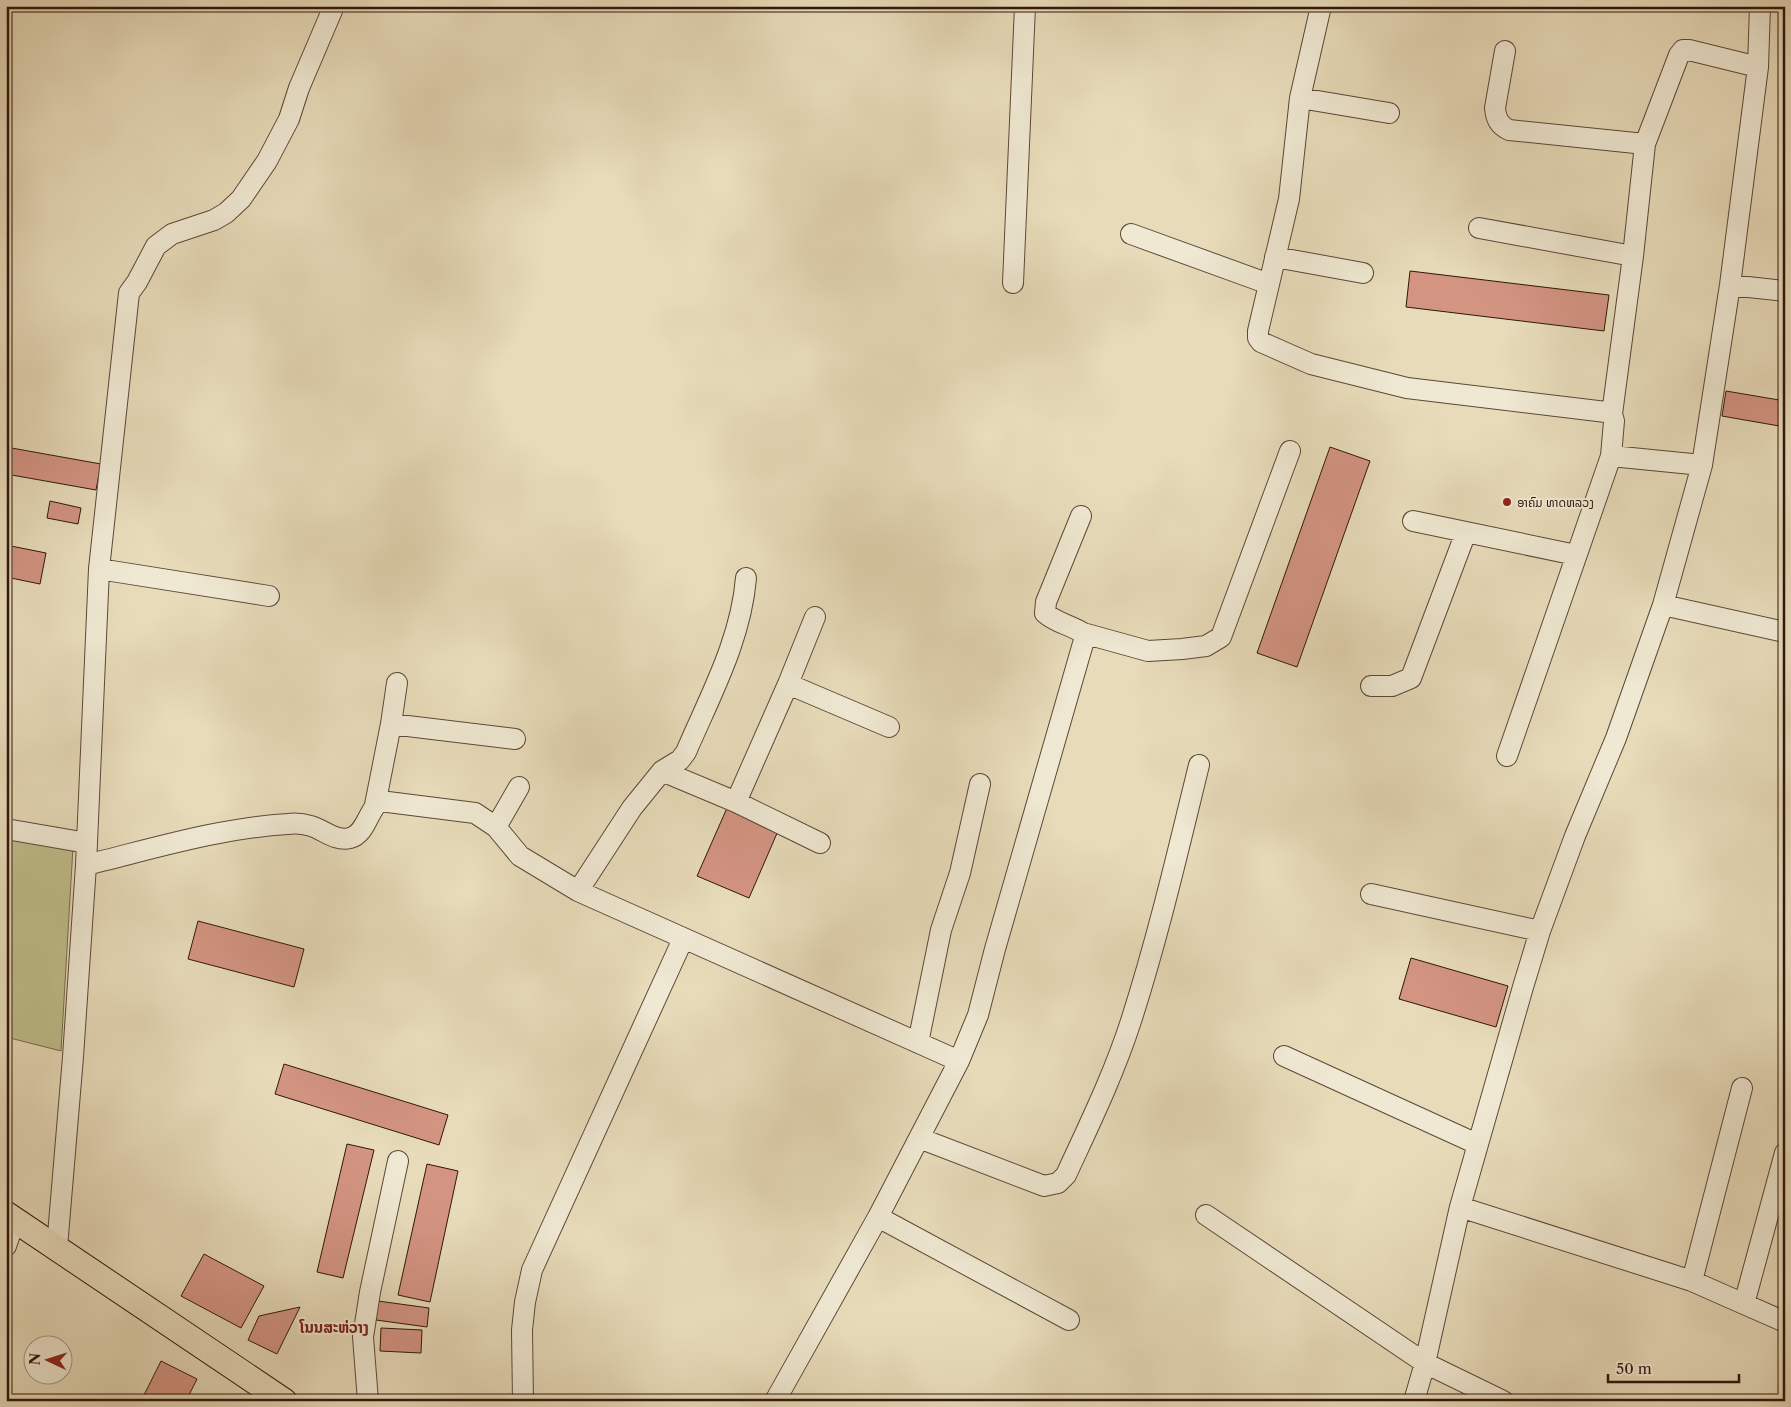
<svg xmlns="http://www.w3.org/2000/svg" width="1791" height="1407" font-family="'Libre Caslon Text','Noto Sans Lao',serif">
<style>
.green{fill:#bebd8a;stroke:#776a4b}
.building{fill:#d39482;stroke:#30160c}
.lines{fill:none;stroke-linecap:round;stroke-linejoin:round}
.minor-casing{stroke:#5e4737;stroke-width:22}
.major-casing{stroke:#30160c;stroke-width:27}
.minor{stroke:#efe8d2;stroke-width:20}
.major{stroke:#e7dbb9;stroke-width:25}
.poi-dot{fill:#8f2418;stroke:#efe8d2;stroke-width:2}
.labels{text-anchor:middle;dominant-baseline:central;stroke-width:4;stroke-linejoin:round;paint-order:stroke}
.poi-label{font-size:12px;fill:#30160c;stroke:#efe8d2;text-anchor:start}
.quarter-label{font-size:15px;font-weight:bold;fill:#7a1f14;stroke:#efe8d2}
</style>
<rect width="100%" height="100%" fill="#e7dbb9"/>
<filter id="stains"><feTurbulence type="fractalNoise" baseFrequency=".004" numOctaves="4"/><feColorMatrix values="0 0 0 0 .2 0 0 0 0 .09 0 0 0 0 .02 0 0 0 .5 -.17"/></filter>
<radialGradient id="worn" r=".72"><stop offset=".6" stop-color="#630" stop-opacity="0"/><stop offset="1" stop-color="#630" stop-opacity=".3"/></radialGradient>
<path class="green" d="M6 835 73 847 61 1051 6 1037Z"/>
<path class="building" d="M1410 271 1609 295 1604 331 1406 307Z
M1726 391 1785 401V427L1722 416Z
M6 447 101 464 96 490 6 474Z
M1330 447 1370 461 1297 667 1257 653Z
M50 501 81 508 78 524 47 518Z
M6 545 46 553 40 584 6 577Z
M727 808 778 831 749 898 697 876Z
M198 921 304 949 294 987 188 959Z
M1411 958 1508 986 1496 1027 1399 999Z
M284 1064 448 1115 439 1145 275 1094Z
M347 1144 374 1150 343 1278 317 1272Z
M427 1164 458 1171 430 1302 398 1295Z
M204 1254 264 1286 241 1328 181 1296Z
M378 1301 429 1308 427 1327 376 1320Z
M300 1307 277 1354 248 1340 259 1316Z
M381 1328 422 1330 421 1353 380 1351Z
M161 1361 197 1379 186 1401H141Z"/>
<g class="lines">
<defs>
<path id="minor" d="M1321 6 1300 98 1289 199 1258 331V338L1261 342 1311 364 1407 388 1606 412 1612 414 1614 421 1611 456 1507 756
M1505 51 1495 108C1496 119 1499 125 1509 130L1645 144
M1300 98 1389 113
M1479 228 1633 256
M1131 234 1269 284
M1275 257 1363 273
M1013 283 1025 6
M1730 285 1785 291
M1612 414 1633 256 1645 144 1679 55 1683 50H1689L1758 67
M1611 456 1702 465
M1081 516 1046 602 1045 613C1056 623 1071 625 1083 633L1148 651 1182 649 1206 646 1221 637 1290 451
M1413 521 1576 555
M99 569 269 596
M1663 605 1785 632
M788 684 889 727
M1371 686H1392L1411 678 1466 532
M391 724 515 739
M662 771 736 802 820 843
M736 802 788 684 815 617
M375 805 391 724 397 683
M496 827 519 787
M6 829 87 843
M86 865C152 849 219 828 288 824 296 823 304 824 311 826 324 830 336 842 350 838 366 834 368 810 380 801L475 813 496 827 520 856 578 891 959 1061
M578 891 632 808 662 771 680 760 686 752C710 696 741 640 746 578
M1371 894 1540 931
M918 1043 941 930 960 873 980 784
M1284 1056 1477 1144
M919 1138 1044 1186 1058 1183 1066 1175C1089 1125 1114 1074 1131 1021 1158 937 1178 851 1199 765
M1460 1207 1692 1281 1744 1304 1785 1153
M1206 1215 1425 1363 1503 1401
M878 1217 1069 1320
M6 1246 15 1220
M57 1247 73 1057 86 865 99 569 129 293 137 282 156 246 172 234 214 220 226 213 241 199 267 161 289 119 299 88 334 6
M1692 1281 1742 1088
M1744 1304 1785 1322
M368 1401 363 1337 370 1292 398 1161
M523 1401 522 1330 525 1302 532 1270 683 939
M775 1401 878 1217 959 1061 978 1015 995 949 1084 640 1083 633
M1414 1401 1425 1363 1460 1207 1523 987 1540 931 1575 836 1616 738 1663 605 1702 465 1730 285 1758 67 1760 6"/>
<path id="major" d="M6 1214 284 1401"/>
</defs>
<use href="#minor" class="minor-casing"/>
<use href="#major" class="major-casing"/>
<use href="#minor" class="minor"/>
<use href="#major" class="major"/>
</g>
<circle class="poi-dot" cx="1507" cy="502" r="5"/>
<g class="labels">
<g class="poi-label">
<text x="1517" y="502">ອາຄົມ ທາດຫລວງ</text>
</g>
<g class="quarter-label">
<text x="334" y="1327">ໂນນສະຫ່ວາງ</text>
</g>
</g>
<rect width="1791" height="1407" fill="none" stroke="#e7dbb9" stroke-width="25"/>
<rect x="8" y="8" width="1776" height="1392" fill="none" stroke="#30160c" stroke-width="2.5"/>
<rect x="12" y="12" width="1766" height="1382" fill="none" stroke="#30160c"/>
<g transform="translate(48 1360) rotate(274)"><circle r="24" fill="#efe8d2" stroke="#a39483"/>
<path d="M0-4L9 19L0 12L-9 19Z" fill="#8f2418"/>
<text y="-8" font-size="14" font-weight="bold" text-anchor="middle" fill="#30160c">N</text>
</g>
<path d="M1608 1374v8h131v-8" fill="none" stroke="#30160c" stroke-width="2.5"/>
<text x="1616" y="1374" font-size="15" fill="#30160c" stroke="#efe8d2" stroke-width="4" paint-order="stroke">50 m</text>
<rect width="100%" height="100%" filter="url(#stains)"/>
<rect width="100%" height="100%" fill="url(#worn)"/>
</svg>
